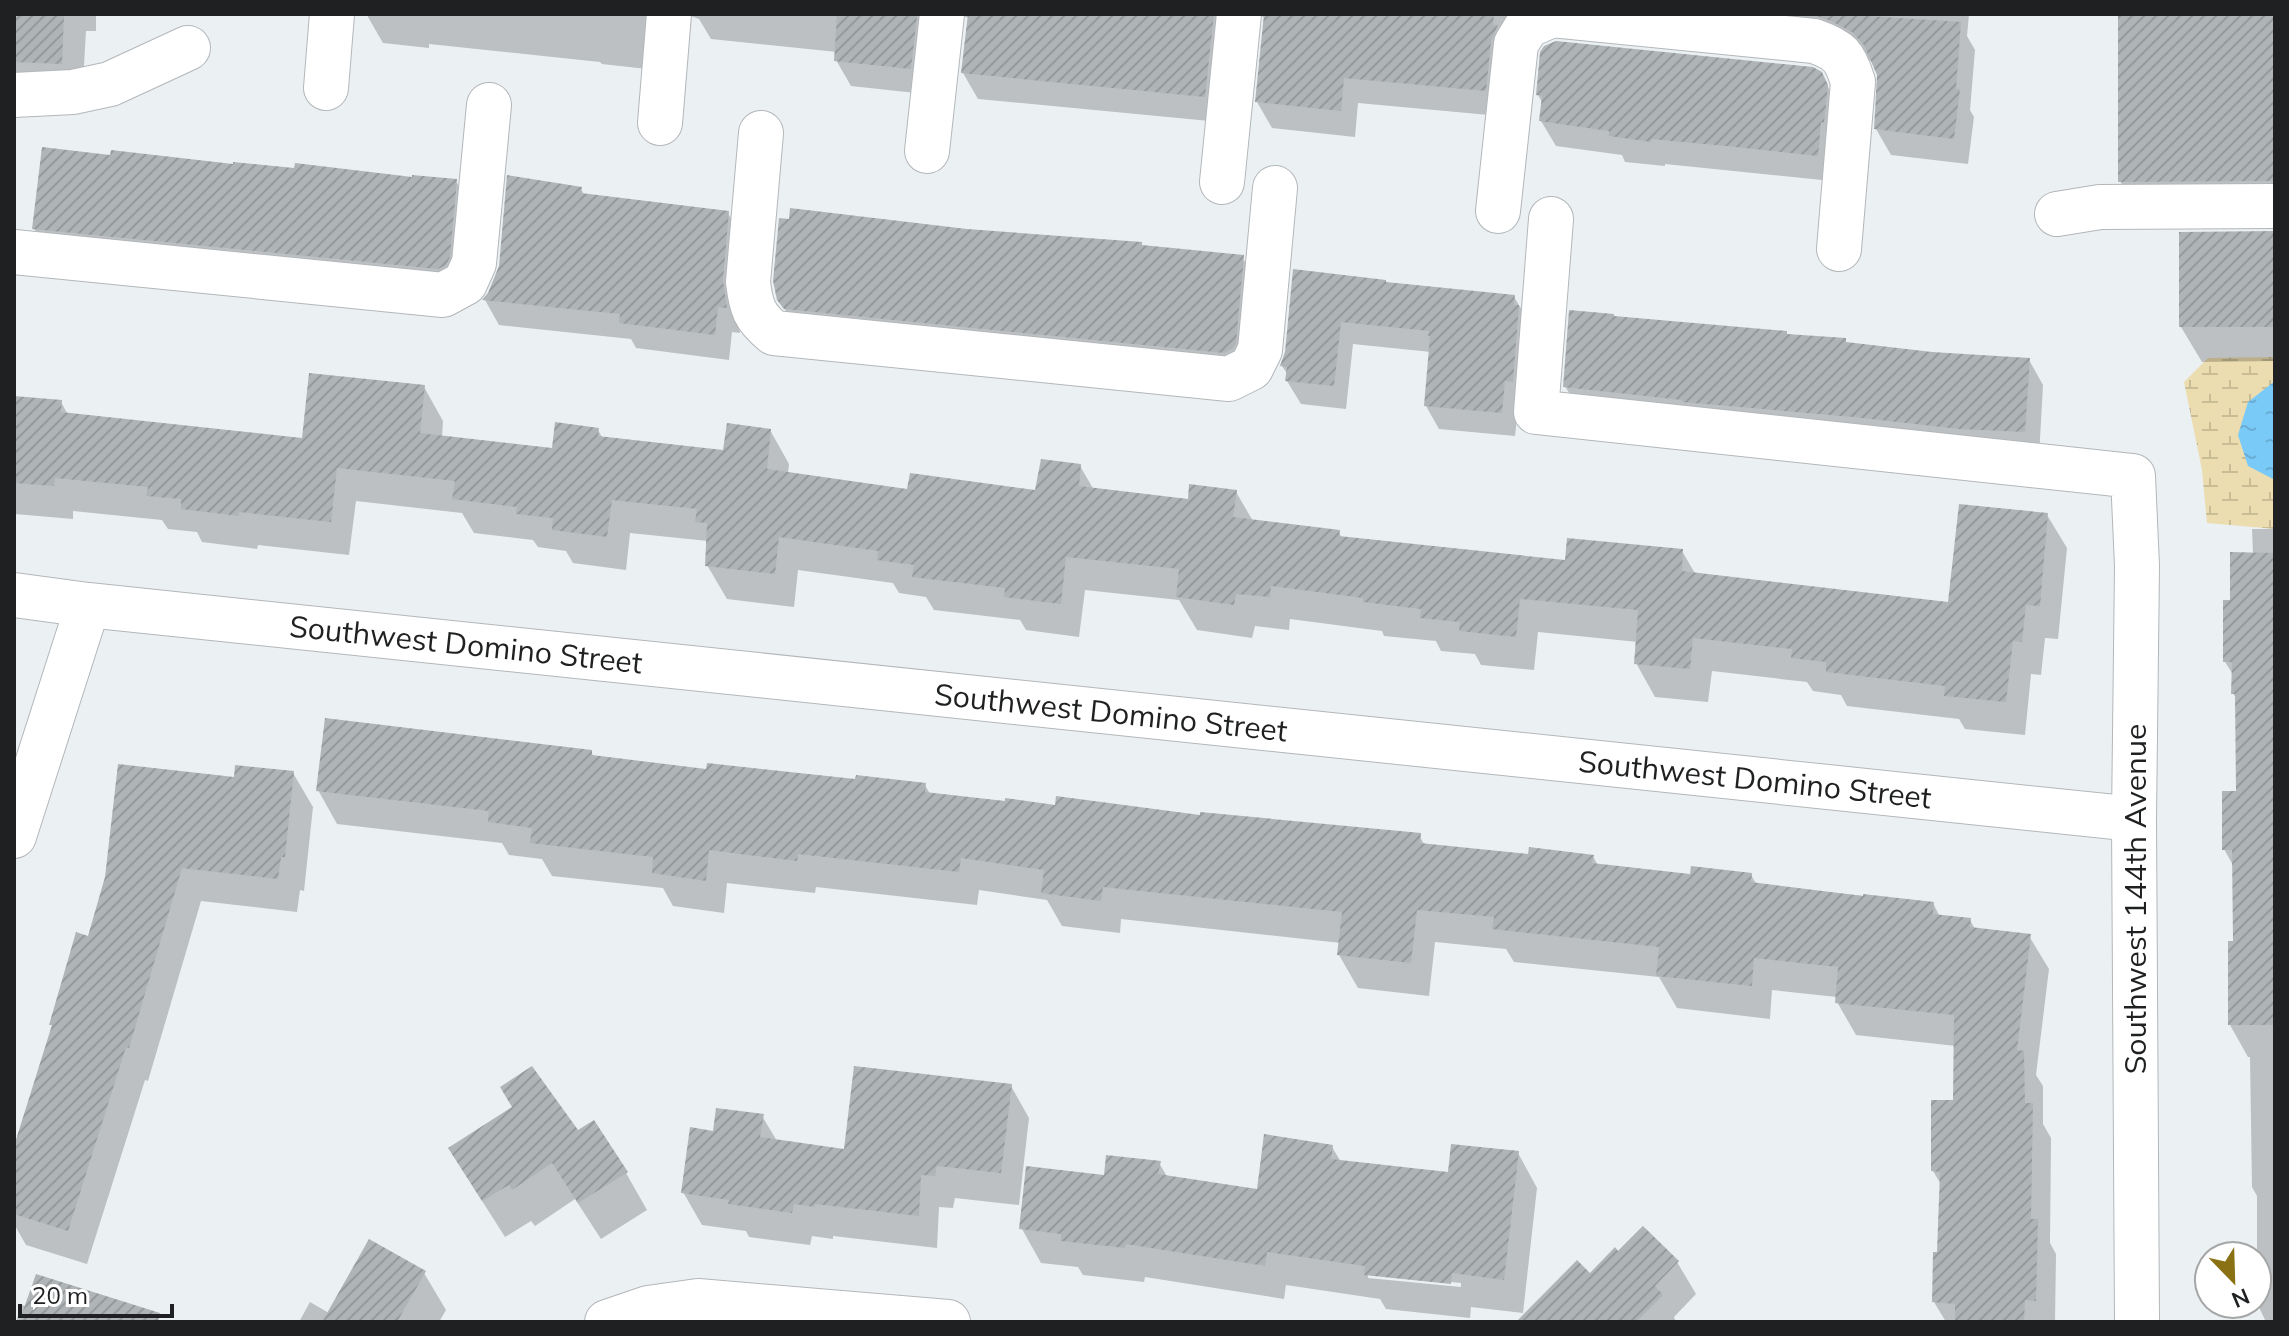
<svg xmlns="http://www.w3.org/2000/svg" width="2289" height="1336" font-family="Mulish,sans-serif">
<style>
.wetland{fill:url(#wetland-marsh)}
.water{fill:url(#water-ripples)}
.shadow{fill:#0003;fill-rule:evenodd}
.building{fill:url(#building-hatch)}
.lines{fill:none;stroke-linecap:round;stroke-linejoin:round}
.minor-casing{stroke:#b3b7ba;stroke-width:46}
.minor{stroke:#fff;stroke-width:44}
.labels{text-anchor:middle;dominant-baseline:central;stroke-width:7;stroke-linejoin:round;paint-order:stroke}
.street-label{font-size:30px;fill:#1f2021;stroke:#fff}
</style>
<defs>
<pattern id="wetland-marsh" width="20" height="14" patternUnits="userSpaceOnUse" patternTransform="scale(2)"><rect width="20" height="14" fill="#ebddaf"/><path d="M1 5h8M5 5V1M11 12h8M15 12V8" fill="none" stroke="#c9bd96"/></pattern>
<pattern id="water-ripples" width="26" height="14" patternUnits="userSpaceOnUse" patternTransform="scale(2)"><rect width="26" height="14" fill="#7acaf8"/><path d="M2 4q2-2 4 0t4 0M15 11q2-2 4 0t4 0" fill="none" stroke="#69add4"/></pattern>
<pattern id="building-hatch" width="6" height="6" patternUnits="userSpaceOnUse" patternTransform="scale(2)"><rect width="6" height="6" fill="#afb4b6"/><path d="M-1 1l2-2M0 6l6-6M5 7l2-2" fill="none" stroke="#969a9c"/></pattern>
</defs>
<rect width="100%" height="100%" fill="#ebf0f3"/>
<path class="wetland" d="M2275 357V529L2207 523 2202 470 2184 382 2208 358Z"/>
<path class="water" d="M2275 381V480L2248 466 2238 435 2248 402Z"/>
<path class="shadow" d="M14 14H96V31H86L82 100 14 98Z
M368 14H1969L1967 36 1975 50 1970 110 1974 117 1968 164 1891 155 1876 129 1880 84 1874 63 1848 47 1532 29 1500 116 1358 103 1355 137 1272 128 1257 102 1266 18 1258 15 1220 122 978 99 963 73 969 18 960 15 925 94 851 86 836 60 837 52 711 39 699 19 688 15 656 70 602 64 600 62 429 44V48L383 43 368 17Z
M2120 14H2275V216L2140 217 2120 181Z
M1820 74 1836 100 1832 181 1665 164V166L1625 162 1622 155 1556 146 1541 121 1543 104 1538 95Z
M112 157 456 181 470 207 463 283 49 254 34 228Z
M581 189 585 196 728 213 743 239 737 307 740 333 732 332 729 360 636 348 631 339 499 325 485 300Z
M967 231 1242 257 1257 282 1240 378 795 326 779 299Z
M2275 233V361L2202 362 2181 327Z
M1386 284 1514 297 1528 320 1515 436 1439 429 1426 406 1431 352 1353 344 1346 409 1301 404 1287 381 1288 375 1282 366Z
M1788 336 1845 340 1848 345 1932 354 2029 360 2043 385 2039 457 1580 412 1565 386Z
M424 387 443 421 442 437 554 450 598 430 603 439 725 452 770 430 789 464 788 474 909 492 1036 493 1080 466 1094 490 1189 501 1236 492 1253 521 1339 532 1342 539 1567 562 1682 551 1696 575 1949 604 2047 515 2067 548 2058 639 2045 638 2041 675 2031 674 2025 735 1965 729 1959 719 1847 706 1841 695 1813 691 1807 682 1712 671 1708 702 1655 697 1636 663 1638 642 1538 632 1534 670 1481 665 1475 654 1441 651 1436 641 1384 636 1382 631 1290 619 1289 630 1255 626 1252 638 1197 630 1179 600 1085 590 1079 637 1026 630 1020 620 934 610 926 597 899 593 893 583 798 570 794 607 727 599 707 565 708 541 630 533 626 570 573 563 566 551 538 547 533 540 474 533 462 513 356 501 349 555 258 545 257 549 202 542 197 532 168 529 162 520 73 511V519L15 514 14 512V398L61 402 68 415 304 441Z
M2252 529H2275V1322H2266L2257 1303V1196L2252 1187 2250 1057H2248L2230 1025 2235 943 2234 867 2224 849 2239 794 2237 700 2233 693 2234 676 2225 662 2232 602 2253 555Z
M591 752 594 757 708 771 925 785 930 794 1057 807 1419 835 1425 846 1530 856H1593L1598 866 1692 876 1751 875 1757 885 1933 903 1940 917 1970 920 1975 929 2029 936 2049 969 2036 1075 2043 1086V1124L2051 1138 2050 1243 2056 1254 2055 1322H1946L1934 1302 1939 1254 1942 1186 1933 1171 1955 1102 1956 1046 1856 1035 1837 1002V997L1772 990 1770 1019 1677 1008 1659 977 1514 962 1506 949 1435 942 1429 996 1358 988 1339 955 1341 943 1121 919 1120 933 1062 926 1047 900 979 890 977 905 816 887 815 893 727 883 724 913 673 906 663 888 552 876 542 859 509 855 502 843 337 824 318 790Z
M293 773 313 807 304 891 300 890 297 912 201 901 148 1081 145 1080 87 1264 26 1245 14 1224V1152L54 1028 51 1024 89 938 236 779Z
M1011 1086 1029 1118 1019 1205 955 1198 953 1208 939 1207 937 1248 833 1236V1239L812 1236 810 1245 749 1237 746 1231 702 1225 683 1192 714 1133 762 1116 777 1141 846 1152Z
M577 1133 626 1173 647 1210 601 1239 575 1199 535 1226 531 1221 505 1237 472 1185Z
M1332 1147 1341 1162 1450 1174 1518 1153 1537 1188 1523 1313 1471 1307 1470 1318 1386 1309 1380 1299 1286 1285 1284 1299 1145 1277 1144 1282 1083 1275 1078 1267 1041 1263 1022 1229 1106 1177 1159 1163 1168 1178 1258 1191ZM1368 1274 1461 1283V1287L1368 1278Z
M1619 1253 1677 1262 1696 1294 1674 1317 1676 1322H1544L1590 1276Z
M424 1273 446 1310 439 1322H299L310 1302 329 1313Z
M21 1305 27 1306 109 1322H16Z"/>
<path class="building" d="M14 14 64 16 62 64 14 62Z
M837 14 917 16 911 69 834 61Z
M968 14H1214L1205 97 961 73Z
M1264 14H1494L1493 25H1498L1491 41 1486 91 1344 78 1341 111 1255 102Z
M1795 14H1838L1961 22 1956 89H1960L1954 139 1874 129 1877 75 1864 45 1852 32 1833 22 1817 16Z
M2118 14H2275V181L2118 182Z
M1556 41 1813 67 1822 72 1828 85 1824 123 1821 122 1818 156 1726 146 1651 139V142L1609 136V131L1539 121 1542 96 1536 95 1540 52 1544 46Z
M42 147 110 155 111 150 233 164V162L294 168 295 163 412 177V175L457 179 450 257 446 265 438 269 32 229Z
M507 175 582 187 581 193 729 211 723 280 727 308 718 307 715 335 619 323 620 314 482 300 488 293 499 266Z
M790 208 967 229 1142 242V245L1244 255 1236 343 1232 349 1224 353 784 309 777 300 773 281 779 218 789 219Z
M2275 231V327H2179V232Z
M1293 269 1386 280V282L1515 295 1514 305H1519L1513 382 1505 381 1502 413 1424 406 1430 336H1428L1429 331 1341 322 1334 386 1285 381 1287 367 1280 366 1285 352Z
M1569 310 1614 314V316L1787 331V334L1846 338V342L1932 352 2030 358 2025 432 1959 429 1853 417 1682 402V400L1563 387Z
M309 373 425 385 420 433 552 448 555 422 599 428 598 436 723 450 727 423 771 429 767 469 907 489 910 473 1035 490 1041 459 1081 464 1079 486 1188 499 1189 484 1237 490 1233 517 1340 530 1339 536 1565 560 1567 538 1683 549 1682 571 1948 602 1959 504 2048 513 2040 606 2026 605 2022 642 2013 641 2006 702 1944 696 1945 686 1826 672V662L1791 658 1792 649 1693 638 1690 669 1634 664 1638 610 1520 599 1516 637 1459 631 1460 622 1420 618 1421 609 1363 602V598L1271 586 1270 597 1236 594 1234 605 1176 597 1179 569 1066 557 1061 604 1004 597 1005 588 912 577 914 565 877 560 878 551 779 537 775 574 705 566 707 523 695 522 697 509 612 500 607 537 552 530 553 518 516 514 517 507 452 499 455 481 337 468 331 522 239 512V516L181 509V499L146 496 148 487 55 478 54 486 14 483V396L62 400 61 412 302 438Z
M2230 552 2275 553V1025H2228V941H2233L2232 850H2222V791H2236L2235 694H2231L2232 662H2223V600H2230Z
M325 718 592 750V755L706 769 707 763 855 779 856 775 926 783 925 792 1005 801V798L1055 805 1056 796 1200 815V812L1421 833 1420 843 1528 854 1529 847 1594 855 1592 863 1690 874 1691 866 1752 873 1751 882 1863 896V894L1934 902 1933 914 1971 918 1970 927 2031 934 2017 1050 2024 1051 2025 1103H2033L2031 1219H2038L2036 1301 2025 1300 2024 1322H1955V1304L1932 1302 1933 1252H1937L1940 1172 1931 1171V1100H1953L1954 1015 1835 1003 1838 967 1754 958 1752 986 1656 976 1659 947 1492 929 1494 917 1417 910 1411 963 1337 955 1342 912 1103 887 1101 901 1041 893 1044 870 961 858 959 872 798 854 797 861 709 850 706 881 652 873 653 857 530 843 532 828 488 822 489 811 316 791Z
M118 764 234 777 235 765 294 771 285 857H281L278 879 182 868 129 1048 126 1047 68 1231 14 1214V1146L52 1025H49L76 932 88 936 105 877Z
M532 1066 578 1130 594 1120 628 1172 578 1203 552 1163 512 1190 509 1185 482 1201 448 1148 512 1107 500 1087Z
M854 1066 1012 1084 1001 1173 937 1166 935 1176 921 1175 919 1216 815 1204V1207L794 1204 792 1213 728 1204 729 1200 681 1193 690 1127 713 1131 716 1108 764 1114 760 1137 844 1149Z
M1264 1134 1333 1145 1331 1159 1448 1172 1451 1144 1519 1151 1504 1280 1452 1273 1451 1284 1364 1275 1365 1266 1267 1252 1265 1266 1126 1244 1125 1248 1061 1241V1234L1019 1229 1026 1166 1104 1175 1106 1155 1161 1161 1158 1174 1257 1189Z
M1643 1226 1679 1261 1655 1286 1663 1295 1636 1322H1516L1577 1260 1590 1273 1615 1247 1618 1251Z
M369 1239 426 1271 397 1322H322Z
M36 1274 160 1313 158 1322H19Z"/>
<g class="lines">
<defs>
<path id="minor" d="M326 88 332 14
M14 95 73 92 110 84 188 48
M660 123 669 14
M761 133 748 282C751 307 754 317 774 333L1229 379 1251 368 1260 350 1275 188
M927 151 942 14
M1222 182 1239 14
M1498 211 1516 44 1527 26 1552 15 1814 41C1840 50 1845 56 1853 82L1839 249
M2057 214 2100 207 2275 206
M1551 219 1536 412 2133 476 2137 566 2134 819 2137 1322
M14 252 443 295 465 283 474 263 489 105
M14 595 88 605 2134 819
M14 836 88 605
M607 1322 648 1308 698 1301 948 1322"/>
</defs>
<use href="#minor" class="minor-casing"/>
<use href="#minor" class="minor"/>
</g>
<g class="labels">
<g class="street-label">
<text transform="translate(466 644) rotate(6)">Southwest Domino Street</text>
<text transform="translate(1111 712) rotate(6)">Southwest Domino Street</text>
<text transform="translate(1755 779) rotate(6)">Southwest Domino Street</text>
<text transform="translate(2135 899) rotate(-90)">Southwest 144th Avenue</text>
</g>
</g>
<rect width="2289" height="1336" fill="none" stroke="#1f2021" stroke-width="32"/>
<g transform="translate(2233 1280) rotate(157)"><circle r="38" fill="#ffffff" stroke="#a5a6a6" stroke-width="2"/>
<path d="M0-6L14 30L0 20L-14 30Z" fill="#8a7214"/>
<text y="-12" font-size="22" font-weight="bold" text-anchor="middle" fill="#1f2021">N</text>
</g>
<path d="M20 1304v12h152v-12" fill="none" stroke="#1f2021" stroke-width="4"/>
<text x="32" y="1304" font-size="24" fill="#1f2021" stroke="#ffffff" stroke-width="6" paint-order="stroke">20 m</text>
</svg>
